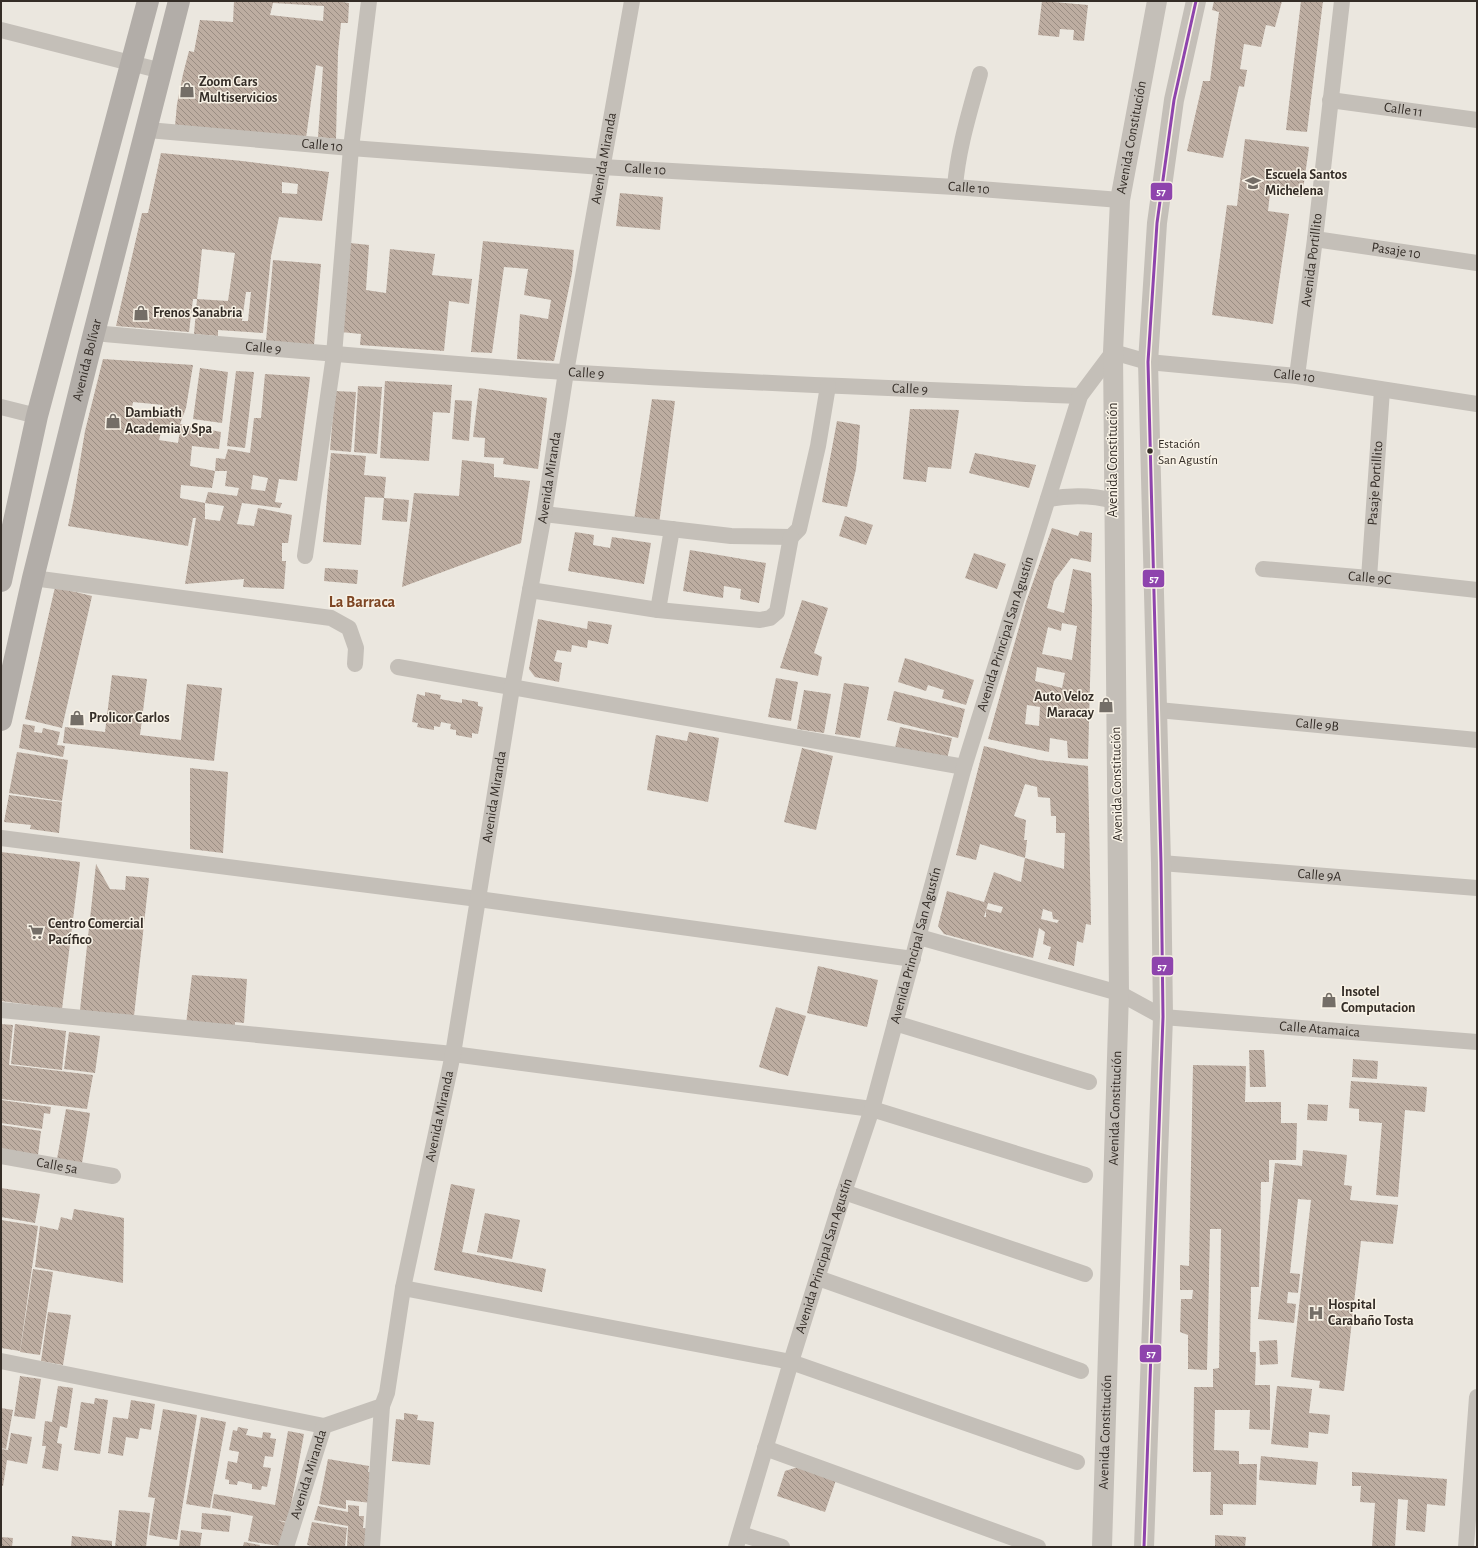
<svg xmlns="http://www.w3.org/2000/svg" width="1478" height="1548" font-family="'Alegreya Sans',sans-serif">
<style>
.building{fill:url(#building-back-hatch);fill-rule:evenodd}
.lines{fill:none;stroke-linecap:round;stroke-linejoin:round}
.minor{stroke:#c4bfb8;stroke-width:16}
.tertiary{stroke:#c4bfb8;stroke-width:20}
.primary{stroke:#b2ada8;stroke-width:22}
.bus-1-casing{stroke:#f8f2e6;stroke-width:6}
.bus-1{stroke:#8e44ad;stroke-width:3}
.bus-dot{fill:#342d27;stroke:#f8f2e6;stroke-width:1.5}
.labels{text-anchor:middle;dominant-baseline:central;stroke-width:3;stroke-linejoin:round;paint-order:stroke}
.bus-label{font-size:13px;fill:#342d27;stroke:#f8f2e6;text-anchor:start}
.poi-label{font-size:14px;font-weight:bold;fill:#342d27;stroke:#f8f2e6;text-anchor:start}
.street-label{font-size:14px;fill:#342d27;stroke:#f8f2e6}
.quarter-label{font-size:16px;font-weight:bold;fill:#7e4624;stroke:#f8f2e6}
.line-badge{stroke:#f8f2e6;stroke-width:1.5}
.badge-label{font-size:11px;text-anchor:middle;font-weight:bold;fill:#fff}
</style>
<defs>
<pattern id="building-back-hatch" width="6" height="6" patternUnits="userSpaceOnUse"><rect width="6" height="6" fill="#bdada1"/><path d="M-1 5l2 2M0 0l6 6M5-1l2 2" fill="none" stroke="#9a8d83"/></pattern>
</defs>
<rect width="100%" height="100%" fill="#ebe7df"/>
<path class="building" d="M234 1H336L349 3 348 23H341L338 52 336 139 318 137 323 67 316 65 306 138 175 126 177 104 183 74 189 51 194 52 200 20 233 22ZM273 3 324 6 323 21 270 15Z
M1042 1 1088 5 1084 41 1073 40 1074 30 1060 29 1059 37 1038 35Z
M1214 1H1282L1275 27 1266 25 1261 47 1244 44 1240 69 1247 70 1244 87 1239 86 1223 158 1187 151 1203 81H1210L1219 12 1212 10Z
M1301 1H1323L1307 132 1286 130Z
M1245 139 1309 147 1302 197 1270 193 1268 211 1289 214 1273 324 1212 315 1227 205 1237 206Z
M161 153 242 161 329 172 322 221 279 217 271 256 263 333 218 330V336L194 334 197 299 228 301 235 253 202 249 197 299H193L189 332 116 326 142 213H148ZM282 182 298 184 297 194 282 193ZM246 292H251L248 321H242Z
M620 193 663 197 660 230 616 226Z
M483 241 574 250 572 273 554 361 517 359 520 314 548 319 551 300 524 295 528 269 504 267 492 353 471 352Z
M350 243 369 245 366 290 386 293 390 249 435 254 432 275 472 279 469 304 449 301 444 351 360 345 361 334 341 332Z
M273 260 321 264 314 345 266 341Z
M103 359 193 365 186 408 180 424 221 432 219 449 192 446 190 466 215 471 212 488 181 485 180 498 205 503V519L220 521 224 506 205 503 208 492 237 496 239 488 225 486 227 471H215L216 458 225 459 228 449 250 453 254 418H261L265 374 310 377 297 481 279 479 275 502 282 503 280 508 242 503 237 524 254 526 258 508 292 515 288 543H282V561H286L284 589 243 587 244 579 185 584 196 518H193L188 546 68 526 74 498 85 431ZM133 402 163 405 159 418 131 412ZM163 425 180 430 178 443 159 440ZM253 475 268 478 265 491 251 489Z
M200 368 228 372 222 423 193 419Z
M236 371 254 372 245 448 227 446Z
M385 381 452 385 450 413 433 412 429 461 380 458Z
M358 386 382 387 377 454 354 452Z
M479 388 547 398 538 469 503 464 504 458 484 457 485 438 473 437Z
M335 391 356 392 351 452 330 450Z
M652 399 675 401 659 524 634 520Z
M455 400 472 401 469 441 452 439Z
M910 409 959 410 951 469 928 467 926 482 903 479Z
M837 421 860 425 856 469 847 507 822 502Z
M331 453 366 456 364 475 386 477 384 498 365 497 361 545 323 542Z
M975 453 1036 465 1029 488 969 473Z
M462 460 494 464V477L530 481 521 543 402 587 414 493 459 496Z
M384 498 409 500 407 522 382 520Z
M845 516 873 525 866 545 839 536Z
M1052 528 1078 536 1080 531 1092 533 1091 562 1071 558 1054 581 1047 608 1064 613 1073 569 1091 573 1092 607 1088 759 1068 758 1067 741 1050 738 1049 752 988 739 1026 602ZM1062 623 1077 626 1072 660 1042 654 1048 627 1061 631ZM1037 667 1065 673 1062 688 1035 681ZM1027 705 1040 707 1039 726 1025 724Z
M575 532 594 535 593 545 610 548 612 537 651 543 644 584 568 571Z
M690 550 766 563 759 603 740 599 741 589 724 586 723 598 683 591Z
M974 553 1006 564 997 589 965 578Z
M325 568 358 570 357 584 324 581Z
M55 587 92 596 62 728 25 719Z
M802 600 828 608 814 653 822 657 818 676 780 668Z
M538 619 587 629 588 621 612 625 608 644 588 640 587 648 572 645 571 652 557 650 554 661 562 663 559 682 535 677 529 669Z
M905 658 974 680 966 705 942 698 944 690 928 685 926 691 898 682Z
M112 675 147 679 140 735 181 740 187 684 222 688 214 761 63 743 65 727 105 732Z
M776 678 798 682 791 721 768 717Z
M844 683 869 687 860 738 835 734Z
M804 690 831 694 824 733 797 729Z
M894 691 965 709 958 738 887 720Z
M425 692 441 695 440 699 462 703V699L478 702V706L483 707 478 734 472 733V738L456 735V730L450 729 451 724 441 722 440 727 434 726V730L417 727 418 723 412 722 417 694 425 696Z
M23 724 35 726 34 732 42 733 43 728 60 732 57 745 65 746 63 757 19 748Z
M900 727 952 738 947 759 895 748Z
M689 732 719 738 708 802 647 790 656 735 687 741Z
M984 746 1039 760 1088 766 1091 925 1086 924 1083 943 1077 941 1074 966 1048 959 1051 947 1043 944 1045 932 1039 928 1033 958 944 934 938 926 947 891 984 902 994 872 1021 882 1025 858 1064 869 1065 833H1056V816H1051L1050 798 1038 797 1037 787 1025 784 1014 816 1026 820 1024 840H1027L1025 858 980 844 976 860 956 855ZM988 903 1003 907 1001 913 986 909V917H984L987 907ZM1043 909 1052 912 1053 919 1059 920 1057 923 1041 919Z
M802 748 833 756 816 830 784 822Z
M17 752 68 760 62 801 9 793Z
M190 768 228 772 223 853 190 849Z
M9 795 62 802 59 833 30 829 31 825 4 822Z
M1 852 80 862 62 1009 1 1001Z
M96 864 110 889 125 890 126 876 149 878 134 1016 80 1010Z
M818 966 878 980 867 1027 807 1013Z
M192 975 247 979 244 1023 235 1022V1029L186 1024Z
M776 1007 806 1016 788 1076 759 1067Z
M1 1024 13 1025 9 1065 93 1075 87 1109 1 1099Z
M15 1024 66 1031 62 1070 11 1064Z
M69 1032 100 1036 95 1073 64 1069Z
M1249 1050H1264L1266 1087H1250Z
M1353 1059 1378 1061 1377 1079 1352 1077Z
M1193 1065 1246 1066 1245 1102H1281V1123H1297L1296 1160H1269V1182H1261L1259 1287H1251L1250 1352H1256L1255 1385H1270V1430L1249 1429 1250 1410H1215L1214 1450 1239 1451V1464H1257L1256 1505 1223 1504V1515H1210L1211 1472H1193L1194 1387H1213V1369L1219 1368 1221 1229H1210L1207 1370 1188 1369V1335L1180 1332 1181 1299H1192L1193 1290H1180V1265L1189 1266Z
M1351 1081 1427 1087 1425 1112 1405 1110 1398 1197 1376 1195 1382 1123 1359 1121V1109L1349 1108Z
M1 1100 51 1107 50 1114 44 1113 42 1129 1 1123Z
M1308 1104 1328 1105 1327 1121 1307 1120Z
M66 1109 90 1113 82 1163 57 1159Z
M1 1125 41 1131 38 1155 1 1150Z
M1303 1150 1347 1155 1344 1185 1352 1186 1350 1200 1398 1205 1393 1244 1361 1241 1344 1391 1319 1388 1320 1381 1291 1377 1311 1200 1298 1199 1290 1273 1300 1274 1298 1293 1288 1292 1287 1303 1296 1304 1294 1323 1258 1319 1275 1163 1302 1166Z
M451 1184 475 1189 462 1252 546 1269 542 1292 434 1270Z
M1 1188 40 1194 35 1223 1 1217Z
M74 1209 124 1218 123 1283 35 1267 40 1226 58 1230 61 1217 72 1220Z
M485 1213 520 1220 512 1259 477 1252Z
M1 1220 38 1226 20 1351 1 1348Z
M33 1269 53 1272 40 1355 20 1352Z
M48 1312 71 1315 63 1365 41 1361Z
M1277 1340 1278 1364 1260 1365 1259 1341Z
M20 1376 41 1379 35 1419 14 1416Z
M58 1386 73 1388 67 1428 60 1426 57 1443 62 1444 58 1471 42 1468 46 1446H42L45 1421 52 1422Z
M1277 1386 1312 1389 1309 1413 1330 1415 1328 1434 1309 1432 1308 1448 1271 1444Z
M95 1398 108 1400 100 1454 74 1450 81 1402 94 1404Z
M131 1400 155 1404 151 1430 140 1428 138 1439 126 1437 123 1456 108 1453 113 1417 128 1419Z
M1 1408 13 1410 6 1449 1 1448Z
M163 1409 197 1415 177 1540 149 1535 155 1498 148 1497Z
M404 1413 418 1415 417 1420 434 1422 430 1465 392 1461 396 1419 404 1420Z
M201 1417 226 1422 210 1508 186 1504Z
M238 1427 248 1429 246 1435 262 1438 263 1432 271 1433 270 1438 276 1439 273 1457 265 1456 263 1467 271 1468 267 1487 262 1486 261 1490 252 1489V1484L238 1481 237 1485 229 1484V1480L225 1479 228 1461 237 1463 239 1452 229 1450 233 1430 237 1431Z
M288 1431 304 1434 288 1522 277 1520 287 1523 279 1546 248 1541 253 1516 212 1508 214 1494 275 1505Z
M11 1433 32 1437 27 1464 7 1460 3 1486H1V1449L8 1450Z
M1261 1456 1318 1462 1316 1485 1259 1480Z
M328 1459 369 1466 368 1472 373 1473 371 1503 346 1500V1509L319 1504Z
M798 1467 836 1480 825 1512 777 1496 785 1471Z
M1352 1472 1447 1479 1445 1506 1427 1504 1425 1532 1406 1530 1408 1500 1398 1499 1395 1547H1372L1375 1503 1360 1502 1361 1486H1352Z
M348 1505 359 1506V1516H364L363 1528 369 1529 368 1547H347L348 1526 314 1520 318 1506 348 1512Z
M119 1510 150 1513 146 1547H115Z
M202 1513 231 1516 229 1532 201 1529Z
M312 1522 347 1528 345 1547H317L307 1545Z
M181 1530 202 1533 200 1547H179Z
M1215 1535 1246 1537 1245 1547H1215Z
M72 1536 112 1541V1547H71Z
M1 1537 13 1538 12 1547H1Z
M244 1542 260 1545 259 1547H243Z"/>
<g class="lines">
<g class="minor">
<path d="M1 30 162 71"/>
<path id="s1" d="M1330 100 1477 120"/>
<path id="s2" d="M148 130 351 148 602 167 955 187 1120 200"/>
<path d="M955 187C958 148 970 111 980 74"/>
<path id="s3" d="M1315 239 1477 263"/>
<path id="s4" d="M94 333C251 347 407 361 564 372 736 383 908 389 1080 396"/>
<path id="s5" d="M1297 376 1315 239 1342 1"/>
<path d="M1 407 37 416"/>
<path d="M1048 499C1071 495 1092 495 1114 501"/>
<path d="M544 514 731 536 791 537 799 529 818 446 828 386"/>
<path d="M305 556 334 355 351 148 369 1"/>
<path id="s6" d="M1263 569 1369 578 1477 590"/>
<path d="M33 578 331 618 349 628 356 648 355 664"/>
<path id="s7" d="M1369 578 1382 390"/>
<path d="M530 590 658 610 760 620 770 618 777 612 791 537"/>
<path d="M658 610 672 529"/>
<path d="M398 667 964 767"/>
<path id="s8" d="M1158 710 1477 740"/>
<path d="M1 838 478 899 913 959"/>
<path id="s9" d="M1161 863 1477 888"/>
<path id="s10" d="M919 937 1119 993 1163 1017 1477 1042"/>
<path d="M1 1010 453 1054 872 1109 1085 1175"/>
<path d="M895 1023 1089 1082"/>
<path id="s11" d="M1 1156 113 1176"/>
<path d="M844 1192 1085 1274"/>
<path d="M818 1278 1081 1371"/>
<path d="M403 1288 791 1362 1077 1462"/>
<path d="M1 1361 324 1426"/>
<path d="M765 1448 1038 1547"/>
<path d="M741 1534 782 1547"/>
<path id="s12" d="M286 1547 324 1426 382 1406 387 1393 403 1288 453 1054 512 688 544 514 566 372 632 1"/>
<path d="M372 1547 382 1406"/>
<path id="s13" d="M736 1547 791 1362 844 1192 872 1109 964 767 1080 396 1113 352 1148 362 1297 376 1477 404"/>
<path d="M1466 1547 1477 1397"/>
</g>
<g class="tertiary">
<path id="s14" d="M1102 1547 1119 993 1113 352 1120 200 1157 1"/>
<path d="M1144 1547 1163 1017 1161 863 1148 362 1157 223 1174 100 1196 1"/>
</g>
<g class="primary">
<path d="M1 581 37 416 148 1"/>
<path id="s15" d="M1 720 33 578 94 333 179 1"/>
</g>
<defs>
<path id="bus-1" d="M1144 1547 1163 1017 1161 863 1148 362 1157 223 1174 100 1196 1"/>
</defs>
<use href="#bus-1" class="bus-1-casing"/>
<use href="#bus-1" class="bus-1"/>
</g>
<defs>
<symbol id="shop-bare" viewBox="-9 -9 18 18"><path d="M-5-2.5h2.3a2.7 3.5 0 0 1 5.4 0H5L5.5 6h-11ZM-1.5-2.5h3a1.5 2.3 0 0 0-3 0Z" fill="#746e67" stroke="#f8f2e6" stroke-width="2.5" paint-order="stroke"/></symbol>
<symbol id="school-bare" viewBox="-9 -9 18 18"><path d="M0-5L7-2L0 1L-7-2ZM-4 1L0 2.5L4 1V4Q0 6-4 4Z" fill="#746e67" stroke="#f8f2e6" stroke-width="2.5" paint-order="stroke"/></symbol>
<symbol id="supermarket-bare" viewBox="-9 -9 18 18"><path d="M-6-5.5h2.5l.6 2H6L4.5 2H-2.5L-4.4-4H-6ZM-1.5 3.2a1.3 1.3 0 1 0 .1 0ZM3 3.2a1.3 1.3 0 1 0 .1 0Z" fill="#746e67" stroke="#f8f2e6" stroke-width="2.5" paint-order="stroke"/></symbol>
<symbol id="hospital-bare" viewBox="-9 -9 18 18"><path d="M-5-5h3v3.5h4V-5h3V5h-3V1.5h-4V5h-3Z" fill="#746e67" stroke="#f8f2e6" stroke-width="2.5" paint-order="stroke"/></symbol>
</defs>
<g fill-rule="evenodd">
<use href="#shop-bare" x="176" y="79" width="22" height="22"/>
<use href="#school-bare" x="1242" y="172" width="22" height="22"/>
<use href="#shop-bare" x="130" y="302" width="22" height="22"/>
<use href="#shop-bare" x="102" y="410" width="22" height="22"/>
<use href="#shop-bare" x="1095" y="694" width="22" height="22"/>
<use href="#shop-bare" x="66" y="707" width="22" height="22"/>
<use href="#supermarket-bare" x="25" y="921" width="22" height="22"/>
<use href="#shop-bare" x="1318" y="989" width="22" height="22"/>
<use href="#hospital-bare" x="1305" y="1302" width="22" height="22"/>
</g>
<circle class="bus-dot" cx="1150" cy="451" r="3.5"/>
<g class="labels">
<g class="bus-label">
<text x="1158" y="444">Estación<tspan x="1158" dy="16">San Agustín</tspan></text>
</g>
<g class="poi-label">
<text x="199" y="82">Zoom Cars<tspan x="199" dy="16">Multiservicios</tspan></text>
<text x="1265" y="175">Escuela Santos<tspan x="1265" dy="16">Michelena</tspan></text>
<text x="153" y="313">Frenos Sanabria</text>
<text x="125" y="413">Dambiath<tspan x="125" dy="16">Academia y Spa</tspan></text>
<text x="1094" y="697" text-anchor="end">Auto Veloz<tspan x="1094" dy="16">Maracay</tspan></text>
<text x="89" y="718">Prolicor Carlos</text>
<text x="48" y="924">Centro Comercial<tspan x="48" dy="16">Pacífico</tspan></text>
<text x="1341" y="992">Insotel<tspan x="1341" dy="16">Computacion</tspan></text>
<text x="1328" y="1305">Hospital<tspan x="1328" dy="16">Carabaño Tosta</tspan></text>
</g>
<g class="street-label">
<text stroke="none"><textPath href="#s1" startOffset="74">Calle 11</textPath></text>
<text stroke="none"><textPath href="#s14" startOffset="1411">Avenida Constitución</textPath></text>
<text stroke="none"><textPath href="#s2" startOffset="175">Calle 10</textPath></text>
<text stroke="none"><textPath href="#s12" startOffset="1456">Avenida Miranda</textPath></text>
<text stroke="none"><textPath href="#s2" startOffset="499">Calle 10</textPath></text>
<text stroke="none"><textPath href="#s2" startOffset="823">Calle 10</textPath></text>
<text stroke="none"><textPath href="#s3" startOffset="82">Pasaje 10</textPath></text>
<text stroke="none"><textPath href="#s5" startOffset="117">Avenida Portillito</textPath></text>
<text stroke="none"><textPath href="#s4" startOffset="170">Calle 9</textPath></text>
<text stroke="none"><textPath href="#s15" startOffset="370">Avenida Bolívar</textPath></text>
<text stroke="none"><textPath href="#s4" startOffset="494">Calle 9</textPath></text>
<text stroke="none"><textPath href="#s13" startOffset="1440">Calle 10</textPath></text>
<text stroke="none"><textPath href="#s4" startOffset="818">Calle 9</textPath></text>
<text transform="translate(1113 460) rotate(-90)">Avenida Constitución</text>
<text stroke="none"><textPath href="#s12" startOffset="1132">Avenida Miranda</textPath></text>
<text stroke="none"><textPath href="#s7" startOffset="95">Pasaje Portillito</textPath></text>
<text stroke="none"><textPath href="#s6" startOffset="107">Calle 9C</textPath></text>
<text stroke="none"><textPath href="#s13" startOffset="952">Avenida Principal San Agustín</textPath></text>
<text stroke="none"><textPath href="#s8" startOffset="160">Calle 9B</textPath></text>
<text transform="translate(1117 784) rotate(-91)">Avenida Constitución</text>
<text stroke="none"><textPath href="#s12" startOffset="808">Avenida Miranda</textPath></text>
<text stroke="none"><textPath href="#s9" startOffset="159">Calle 9A</textPath></text>
<text stroke="none"><textPath href="#s13" startOffset="628">Avenida Principal San Agustín</textPath></text>
<text stroke="none"><textPath href="#s10" startOffset="415">Calle Atamaica</textPath></text>
<text stroke="none"><textPath href="#s14" startOffset="439">Avenida Constitución</textPath></text>
<text stroke="none"><textPath href="#s12" startOffset="484">Avenida Miranda</textPath></text>
<text stroke="none"><textPath href="#s11" startOffset="57">Calle 5a</textPath></text>
<text stroke="none"><textPath href="#s13" startOffset="304">Avenida Principal San Agustín</textPath></text>
<text stroke="none"><textPath href="#s14" startOffset="115">Avenida Constitución</textPath></text>
<text stroke="none"><textPath href="#s12" startOffset="76">Avenida Miranda</textPath></text>
</g>
<g class="quarter-label">
<text x="362" y="602">La Barraca</text>
</g>
</g>
<g class="line-badge">
<rect x="1150" y="182" width="23" height="19" rx="4" fill="#8e44ad"/>
<rect x="1142" y="569" width="23" height="19" rx="4" fill="#8e44ad"/>
<rect x="1151" y="956" width="23" height="20" rx="4" fill="#8e44ad"/>
<rect x="1139" y="1344" width="23" height="19" rx="4" fill="#8e44ad"/>
</g>
<g class="badge-label">
<text x="1161" y="195">57</text>
<text x="1154" y="582">57</text>
<text x="1162" y="970">57</text>
<text x="1151" y="1357">57</text>
</g>
<rect width="1478" height="1548" fill="none" stroke="#342d27" stroke-width="4"/>
</svg>
